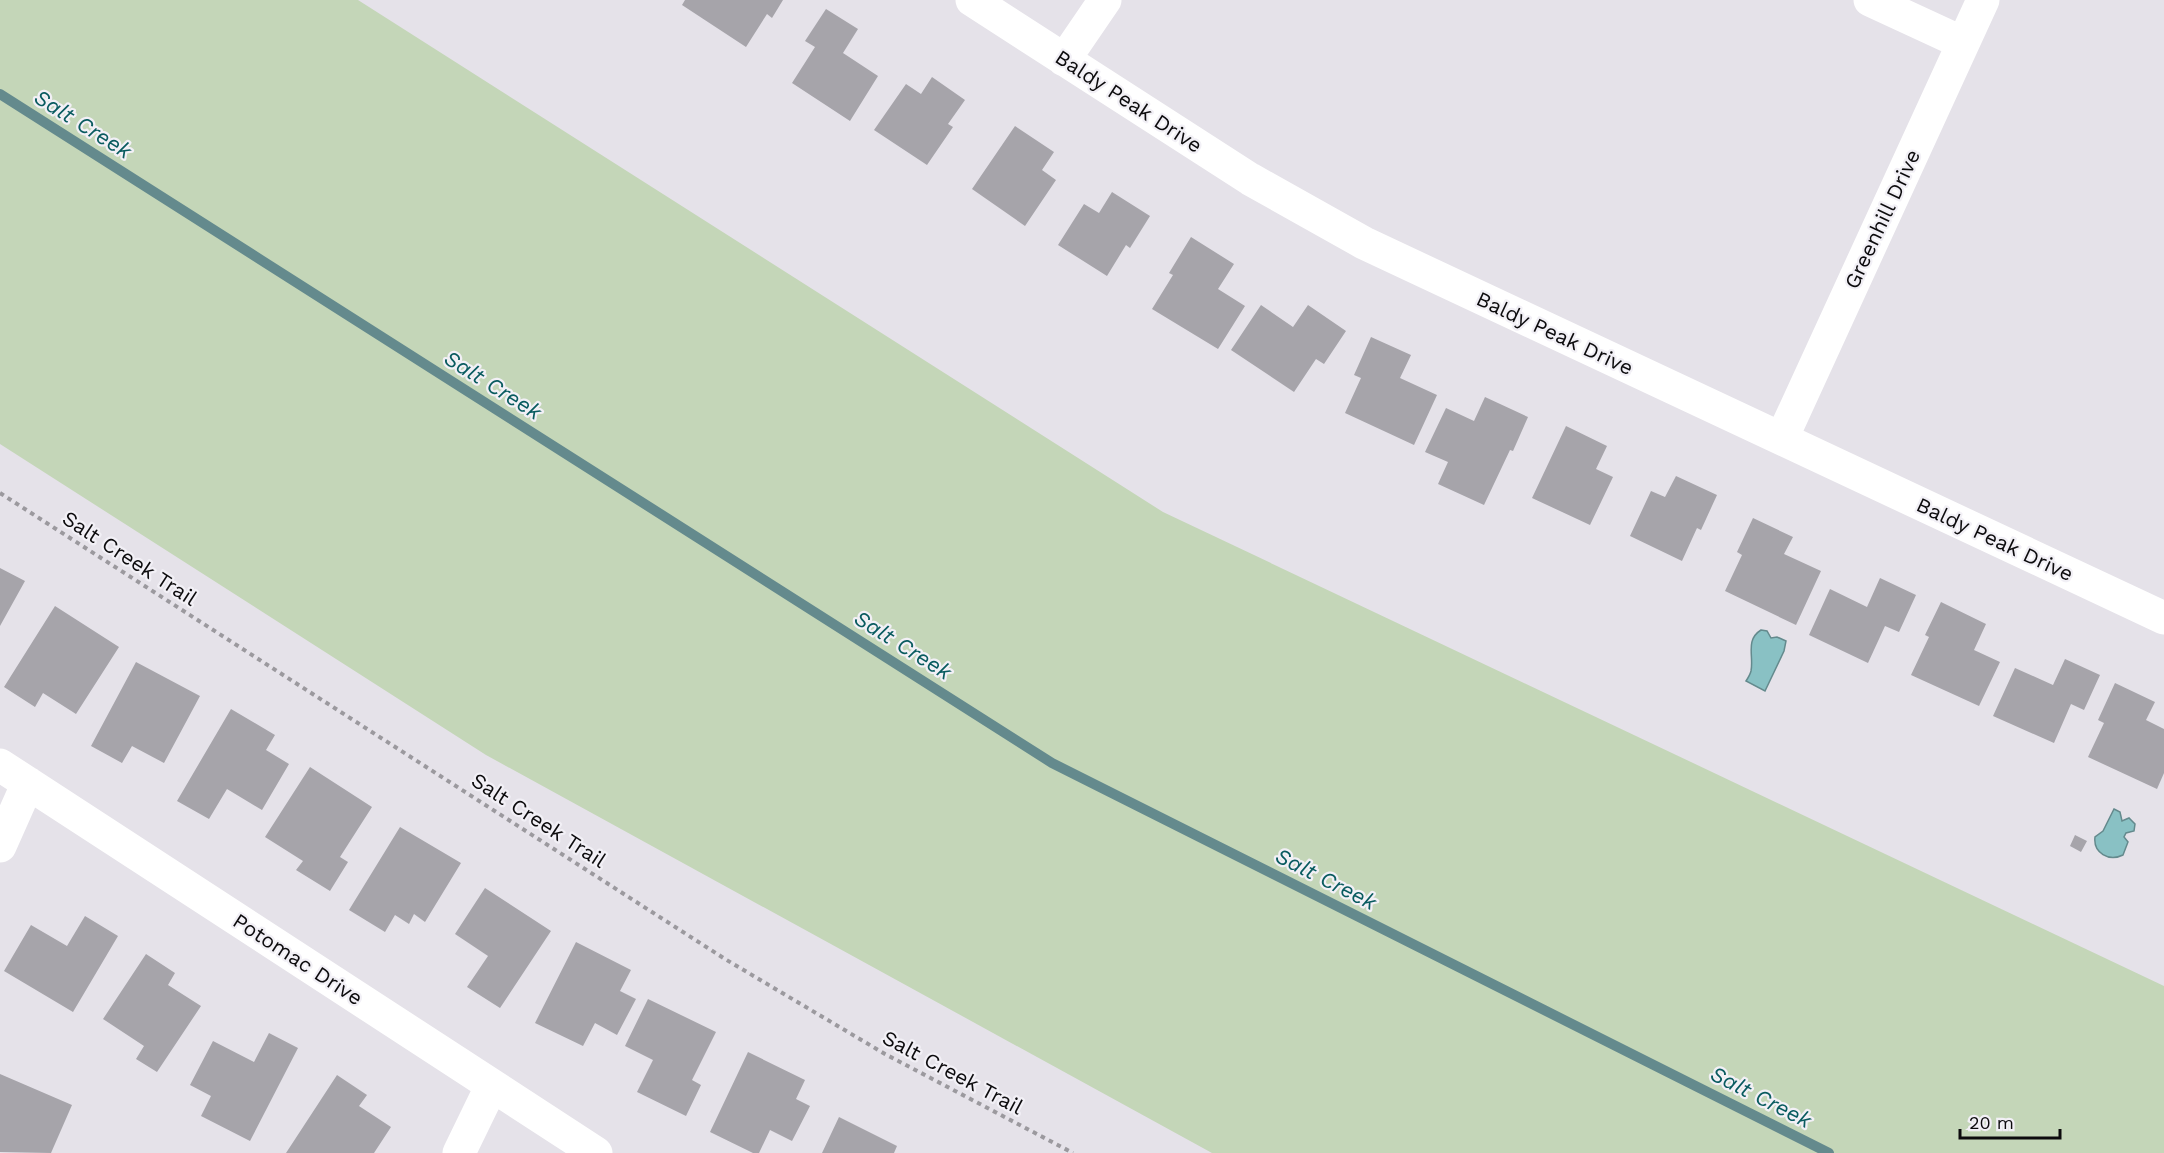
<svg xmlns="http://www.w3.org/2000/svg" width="2164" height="1153" font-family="'Work Sans',sans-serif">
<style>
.green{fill:#c4d6b8}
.water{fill:#89c1c4;stroke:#648a8d;stroke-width:1.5}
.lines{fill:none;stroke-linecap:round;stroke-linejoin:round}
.stream{stroke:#648a8d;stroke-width:10}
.building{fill:#a6a4aa}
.path{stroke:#9b999e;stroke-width:4;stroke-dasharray:4.5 4.5;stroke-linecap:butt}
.minor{stroke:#fff;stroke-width:33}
.labels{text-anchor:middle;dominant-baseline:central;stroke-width:4.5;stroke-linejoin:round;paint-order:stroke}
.street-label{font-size:21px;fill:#0c0b0d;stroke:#f2f0f6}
.water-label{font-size:22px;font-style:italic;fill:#095b5f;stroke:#f2f0f6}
</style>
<rect width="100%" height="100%" fill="#e5e2e9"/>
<path class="green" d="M0 0H358L1163 512 2164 986V1153H1212L486 755 0 444Z"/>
<path class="water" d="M1761 630 1767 631 1771 638 1777 637 1786 641 1784 651 1765 691 1746 681C1748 678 1750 675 1751 671 1754 656 1745 640 1761 630Z
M2114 809 2120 812 2122 821 2129 818 2135 824 2134 831 2126 833 2124 837 2128 842 2123 855C2109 862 2093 853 2095 837L2103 831Z"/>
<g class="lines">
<path class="stream" d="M0 94 1052 763 1829 1153"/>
</g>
<path class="building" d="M685 0H783L772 18 767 14 746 47 682 5Z
M826 9 858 29 843 53 878 76 850 121 792 83 815 47 805 41Z
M932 77 965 100 948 124 953 127 927 165 874 130 906 84 921 94Z
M1015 126 1054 152 1042 170 1056 180 1025 226 972 189Z
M1112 192 1150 216 1130 248 1126 245 1107 276 1058 245 1084 204 1099 213Z
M1191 237 1234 264 1218 289 1245 306 1218 349 1152 309 1173 275 1169 273Z
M1261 305 1293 327 1308 305 1346 331 1324 364 1316 359 1294 392 1231 350Z
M1371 337 1411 355 1400 378 1437 395 1414 445 1345 413 1361 378 1354 375Z
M1485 397 1528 417 1513 451 1510 450 1484 505 1438 484 1448 462 1425 452 1446 408 1474 421Z
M1566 426 1607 446 1596 469 1613 477 1590 525 1532 498Z
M1676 476 1717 495 1701 530 1697 528 1682 561 1630 536 1651 491 1665 497Z
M1753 518 1793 537 1784 554 1821 571 1796 625 1725 591 1742 555 1737 552Z
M0 568 25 581 0 626Z
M1880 578 1916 595 1899 632 1885 626 1868 663 1809 635 1830 589 1867 607Z
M1941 602 1986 624 1974 650 2000 662 1979 706 1911 675 1929 637 1925 635Z
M55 606 119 647 76 714 43 693 35 707 4 687Z
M2065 659 2100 675 2084 710 2071 704 2054 743 1993 716 2015 668 2053 685Z
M136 662 200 696 164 763 132 746 122 763 91 746Z
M2115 683 2155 702 2146 720 2164 729V773L2157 789 2088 757 2104 723 2098 720Z
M231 709 275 735 266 750 289 764 262 810 227 789 209 819 177 801Z
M310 767 372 807 340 857 348 862 330 891 296 870 303 861 265 837Z
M400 827 461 863 425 922 414 914 409 924 395 915 385 932 349 910Z
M2075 835 2087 841 2081 852 2070 846Z
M485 888 551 931 500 1008 467 987 488 956 455 934Z
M85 916 118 936 73 1012 4 971 31 925 67 946Z
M576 942 631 970 620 991 636 999 617 1035 595 1023 583 1046 535 1023Z
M146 954 175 973 168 985 201 1006 157 1072 136 1059 144 1046 103 1019Z
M648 999 716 1032 692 1080 701 1085 686 1116 637 1092 653 1060 625 1046Z
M269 1033 298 1048 250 1141 201 1116 211 1096 190 1085 213 1041 254 1062Z
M748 1052 805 1080 796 1099 810 1106 792 1141 770 1130 759 1153H753L710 1132Z
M0 1074 72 1105 51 1153 0 1152Z
M337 1075 367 1095 359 1106 391 1127 374 1153H286Z
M839 1117 897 1146 894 1153H822Z"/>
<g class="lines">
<path class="path" d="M0 493 725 959 885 1054 1073 1153"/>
<path class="minor" d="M972 0 1250 179 1364 243 2164 618
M1870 0 1963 43
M1064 60 1105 0
M1782 438 1983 0
M0 765 596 1153
M0 846 28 783
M459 1153 492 1085"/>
</g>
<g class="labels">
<g class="street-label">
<text transform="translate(1129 101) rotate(33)">Baldy Peak Drive</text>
<text transform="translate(1882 219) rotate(-65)">Greenhill Drive</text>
<text transform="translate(1555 333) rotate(25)">Baldy Peak Drive</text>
<text transform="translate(1995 539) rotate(25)">Baldy Peak Drive</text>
<text transform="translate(130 558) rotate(33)">Salt Creek Trail</text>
<text transform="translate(539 820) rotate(33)">Salt Creek Trail</text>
<text transform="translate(298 959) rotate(33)">Potomac Drive</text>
<text transform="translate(953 1072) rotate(28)">Salt Creek Trail</text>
</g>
<g class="water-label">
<text transform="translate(83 124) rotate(32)">Salt Creek</text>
<text transform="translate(493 385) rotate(32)">Salt Creek</text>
<text transform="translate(903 645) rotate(32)">Salt Creek</text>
<text transform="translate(1326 879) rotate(27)">Salt Creek</text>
<text transform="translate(1761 1097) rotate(27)">Salt Creek</text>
</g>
</g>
<path d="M1960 1129v9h100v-9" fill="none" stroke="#0c0b0d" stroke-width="3"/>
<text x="1969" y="1129" font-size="18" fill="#0c0b0d" stroke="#f2f0f6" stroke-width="4.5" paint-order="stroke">20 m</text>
</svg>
